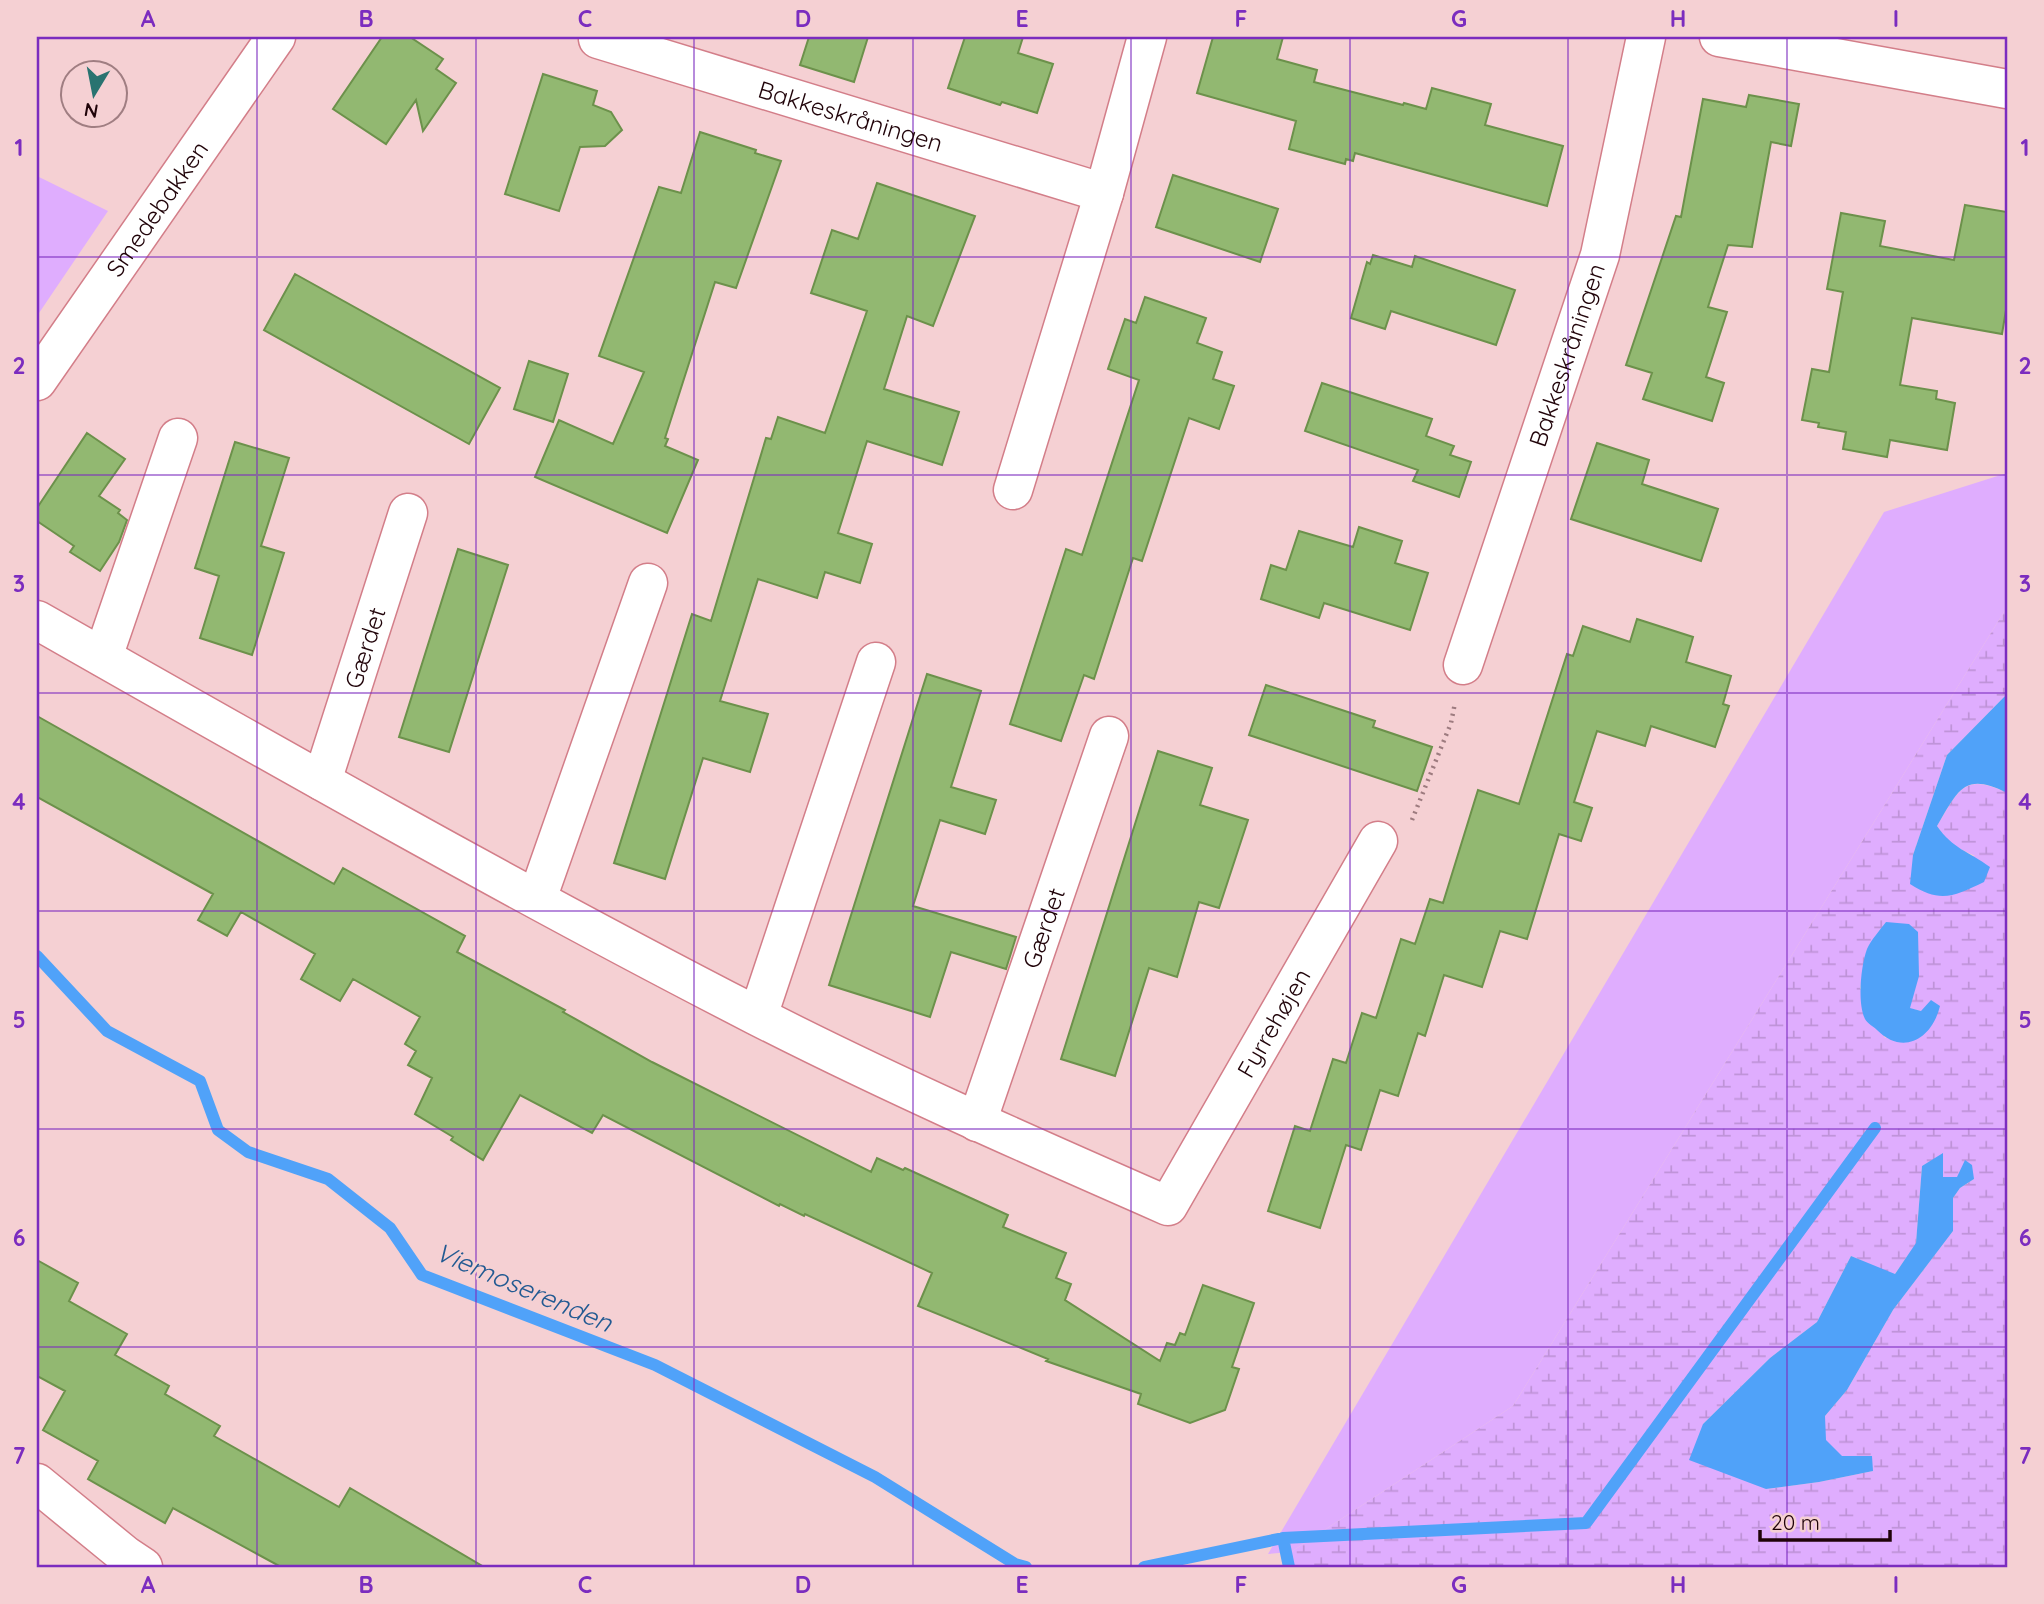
<svg xmlns="http://www.w3.org/2000/svg" width="2044" height="1604" font-family="Quicksand,sans-serif">
<style>
.green{fill:#dfadfe}
.wetland{fill:url(#wetland-marsh);fill-rule:evenodd}
.water{fill:#50a2f9}
.lines{fill:none;stroke-linecap:round;stroke-linejoin:round}
.stream{stroke:#50a2f9;stroke-width:12}
.building{fill:#92b871;stroke:#6c914b;stroke-width:2}
.minor-casing{stroke:#d37e89;stroke-width:41}
.path{stroke:#9d7b7f;stroke-width:4.5;stroke-dasharray:2 5;stroke-linecap:butt}
.minor{stroke:#fff;stroke-width:38}
.grid{fill:none;stroke:#7b2cbf;stroke-width:2;stroke-opacity:0.55}
.labels{text-anchor:middle;dominant-baseline:central;stroke-width:5;stroke-linejoin:round;paint-order:stroke}
.street-label{font-size:24px;fill:#200309;stroke:#f5d0d3}
.water-label{font-size:26px;font-style:italic;fill:#225a92;stroke:#f5d0d3}
.neatline{fill:none;stroke:#7b2cbf;stroke-width:2.5}
.grid-label{font-size:23px;text-anchor:middle;font-weight:bold;fill:#7b2cbf}
</style>
<defs>
<pattern id="wetland-marsh" width="20" height="14" patternUnits="userSpaceOnUse" patternTransform="scale(1.75)"><rect width="20" height="14" fill="#dfadfe"/><path d="M1 5h8M5 5V1M11 12h8M15 12V8" fill="none" stroke="#bf93d8"/></pattern>
</defs>
<rect width="100%" height="100%" fill="#f5d0d3"/>
<path class="green" d="M37 176 108 211 37 316Z
M2007 473V607L1513 1406 1291 1552 1268 1554 1884 512Z"/>
<path class="wetland" d="M2007 607V694L1947 755 1913 855 1975 856 1950 844 1937 826C1958 792 1963 771 2007 793V1567H1283L1291 1552 1513 1406ZM1886 922 1911 1000 1909 1008 1921 1011 1885 1038 1860 988 1868 948ZM1943 1154V1177L1974 1179 1960 1188 1953 1198V1231L1893 1310 1847 1390 1825 1416V1440L1842 1457 1873 1471 1819 1482 1766 1489 1703 1424 1770 1358 1817 1322 1851 1256 1894 1275 1916 1244 1922 1166Z"/>
<path class="water" d="M2007 694V793C1964 771 1958 791 1937 826 1953 849 1968 851 1990 867L1984 882C1954 896 1941 904 1910 884L1913 855 1947 755Z
M1886 922 1909 924 1918 932 1919 976 1910 1008 1921 1011 1931 1000 1940 1006C1932 1039 1903 1056 1877 1030 1874 1027 1867 1023 1865 1019 1857 1003 1861 965 1867 949 1871 940 1880 930 1886 922Z
M1943 1153V1177H1957L1965 1160 1972 1165 1974 1179 1960 1188 1953 1198V1231L1893 1310 1847 1390 1825 1416 1826 1440 1842 1456H1872L1873 1471 1819 1482 1766 1489 1689 1460 1703 1424 1770 1358 1817 1322 1851 1256 1895 1274 1916 1243 1922 1166Z"/>
<g class="lines">
<path class="stream" d="M37 956 107 1031 200 1081 218 1130 248 1152 328 1179 390 1228 422 1275 655 1365 875 1477 1015 1564 1026 1567
M1283 1538 1586 1523 1875 1128
M1144 1567 1283 1538 1289 1567"/>
</g>
<path class="building" d="M382 37H410L443 59 436 69 456 83 423 131 416 100 386 144 333 109Z
M809 37H868L854 82 800 65Z
M965 37H1023L1018 53 1053 64 1037 113 1002 102 1000 105 948 88Z
M1213 37H1283L1277 59 1317 70 1314 82 1403 105 1404 103 1426 109 1432 88 1491 104 1485 125 1563 146 1547 206 1355 153 1353 161 1346 159 1345 164 1289 149 1296 121 1197 93Z
M543 74 597 91 593 105 611 112 622 130 605 146 580 147 559 211 505 194Z
M1749 95 1799 104 1791 146 1771 142 1752 247 1728 245 1708 307 1727 312 1706 377 1724 383 1712 421 1643 399 1652 373 1626 365 1676 216 1681 217 1703 99 1746 107Z
M700 132 756 150 755 153 781 161 736 288 715 282 665 438 668 439 665 446 698 460 667 533 535 477 559 420 613 444 644 372 599 356 659 187 681 193Z
M1173 175 1278 209 1260 262 1156 227Z
M877 183 975 216 933 326 907 316 884 389 959 412 942 465 867 441 838 533 872 544 860 583 825 572 817 598 758 579 720 701 768 714 750 772 703 758 665 879 614 863 692 614 711 621 766 438 771 439 778 417 825 433 867 311 811 293 832 230 858 239Z
M1965 205 2007 212V304L2002 334 1912 318 1900 385 1937 391 1936 399 1955 403 1947 450 1890 440 1887 457 1843 449 1846 432 1818 427 1819 423 1802 420 1812 369 1829 372 1843 292 1827 289 1841 213 1885 221 1880 246 1954 260Z
M1373 255 1412 267 1415 256 1515 290 1496 345 1391 311 1385 329 1351 318 1367 262 1370 264Z
M295 274 500 388 469 444 264 330Z
M1145 297 1206 318 1197 343 1222 352 1213 379 1234 386 1219 429 1189 418 1142 561 1133 558 1094 679 1084 675 1061 741 1010 724 1066 549 1082 555 1139 380 1108 369 1125 319 1136 323Z
M529 361 568 374 553 422 514 409Z
M1322 383 1432 419 1426 436 1454 446 1450 455 1471 462 1459 497 1413 481 1418 470 1305 431Z
M87 433 125 459 99 496 120 510 118 513 127 520 119 542 100 571 70 552 74 546 37 521V508Z
M235 442 289 458 261 546 284 553 252 655 200 638 219 576 195 568Z
M1597 443 1649 460 1642 484 1718 509 1701 561 1571 519Z
M1359 527 1402 541 1395 563 1428 573 1410 630 1324 603 1319 618 1261 599 1271 565 1286 570 1299 531 1353 547Z
M458 549 508 565 449 752 399 737Z
M1637 619 1693 637 1686 662 1731 676 1723 704 1729 706 1715 747 1651 726 1645 746 1597 731 1574 802 1592 808 1581 841 1559 834 1527 939 1500 931 1482 987 1444 975 1425 1036 1418 1033 1398 1096 1380 1090 1361 1150 1346 1145 1320 1228 1268 1211 1295 1126 1310 1131 1333 1059 1346 1063 1362 1013 1376 1018 1401 939 1415 944 1430 899 1443 903 1478 790 1519 804 1567 654 1573 656 1583 626 1630 642Z
M927 674 981 691 951 787 996 800 985 834 940 820 913 906 1016 937 1006 969 951 952 930 1017 829 985Z
M1266 685 1375 721 1373 727 1432 747 1417 791 1249 735Z
M37 716 334 884 343 868 465 936 457 952 565 1010 563 1012 652 1062 871 1172 877 1158 903 1170 905 1168 1008 1215 1003 1227 1066 1253 1056 1278 1071 1284 1065 1300 1160 1361 1167 1343 1175 1345 1180 1333 1185 1335 1203 1285 1254 1303 1232 1367 1239 1369 1225 1410 1190 1423 1138 1404 1141 1394 1046 1361 1048 1359 918 1306 932 1273 805 1214 804 1216 780 1204 779 1206 603 1115 592 1133 520 1095 483 1160 451 1140 453 1137 415 1114 432 1078 408 1065 416 1051 405 1044 420 1017 353 979 340 1001 301 979 315 954 241 912 227 936 198 920 213 894 37 797Z
M1158 751 1212 768 1200 805 1248 820 1219 908 1199 902 1177 977 1149 968 1115 1076 1061 1059Z
M37 1260 78 1283 69 1301 127 1334 115 1355 169 1386 165 1394 220 1426 214 1436 339 1507 350 1488 484 1567H281L173 1508 165 1523 88 1479 98 1461 43 1430 65 1391 37 1376Z"/>
<g class="lines">
<defs>
<g id="minor">
<path d="M1719 37 2007 89"/>
<path id="s1" d="M598 39 1104 193"/>
<path id="s2" d="M37 381 276 37"/>
<path d="M1013 490 1104 193 1147 37"/>
<path id="s3" d="M37 620C274 755 512 890 755 1015 890 1084 1029 1145 1168 1206L1378 841"/>
<path d="M103 657 178 438"/>
<path id="s4" d="M1463 665 1600 255 1646 37"/>
<path id="s5" d="M322 781 408 513"/>
<path d="M537 899 648 583"/>
<path d="M758 1016 876 662"/>
<path id="s6" d="M977 1122 1109 736"/>
<path d="M37 1483 125 1555 143 1567"/>
</g>
</defs>
<use href="#minor" class="minor-casing"/>
<path class="path" d="M1412 820 1451 723 1455 703"/>
<use href="#minor" class="minor"/>
</g>
<path class="grid" d="M257 37V1567M476 37V1567M694 37V1567M913 37V1567M1131 37V1567M1350 37V1567M1568 37V1567M1787 37V1567M37 257H2007M37 475H2007M37 693H2007M37 911H2007M37 1129H2007M37 1347H2007"/>
<g class="labels">
<g class="street-label">
<text stroke="none"><textPath href="#s1" startOffset="264">Bakkeskråningen</textPath></text>
<text stroke="none"><textPath href="#s2" startOffset="210">Smedebakken</textPath></text>
<text stroke="none"><textPath href="#s4" startOffset="327">Bakkeskråningen</textPath></text>
<text stroke="none"><textPath href="#s5" startOffset="140">Gærdet</textPath></text>
<text stroke="none"><textPath href="#s6" startOffset="205">Gærdet</textPath></text>
<text stroke="none"><textPath href="#s3" startOffset="1486">Fyrrehøjen</textPath></text>
</g>
<g class="water-label">
<text transform="translate(524 1287) rotate(23)">Viemoserenden</text>
</g>
</g>
<rect width="2044" height="1604" fill="none" stroke="#f5d0d3" stroke-width="77"/>
<g transform="translate(94 94) rotate(190)"><circle r="33" fill="#f5d0d3" stroke="#a07e82" stroke-width="2"/>
<path d="M0-5L12 26L0 18L-12 26Z" fill="#297370"/>
<text y="-10" font-size="19" font-weight="bold" text-anchor="middle" fill="#200309">N</text>
</g>
<path d="M1760 1530v10h130v-10" fill="none" stroke="#200309" stroke-width="3.5"/>
<text x="1771" y="1530" font-size="21" fill="#200309" stroke="#f5d0d3" stroke-width="5" paint-order="stroke">20 m</text>
<rect x="38" y="38" width="1968" height="1528" class="neatline"/>
<g class="grid-label">
<text x="148" y="27">A</text>
<text x="366" y="27">B</text>
<text x="585" y="27">C</text>
<text x="803" y="27">D</text>
<text x="1022" y="27">E</text>
<text x="1241" y="27">F</text>
<text x="1459" y="27">G</text>
<text x="1678" y="27">H</text>
<text x="1896" y="27">I</text>
<text x="19" y="156">1</text>
<text x="2025" y="156">1</text>
<text x="19" y="374">2</text>
<text x="2025" y="374">2</text>
<text x="19" y="592">3</text>
<text x="2025" y="592">3</text>
<text x="19" y="810">4</text>
<text x="2025" y="810">4</text>
<text x="19" y="1028">5</text>
<text x="2025" y="1028">5</text>
<text x="19" y="1246">6</text>
<text x="2025" y="1246">6</text>
<text x="19" y="1464">7</text>
<text x="2025" y="1464">7</text>
<text x="148" y="1593">A</text>
<text x="366" y="1593">B</text>
<text x="585" y="1593">C</text>
<text x="803" y="1593">D</text>
<text x="1022" y="1593">E</text>
<text x="1241" y="1593">F</text>
<text x="1459" y="1593">G</text>
<text x="1678" y="1593">H</text>
<text x="1896" y="1593">I</text>
</g>
</svg>
